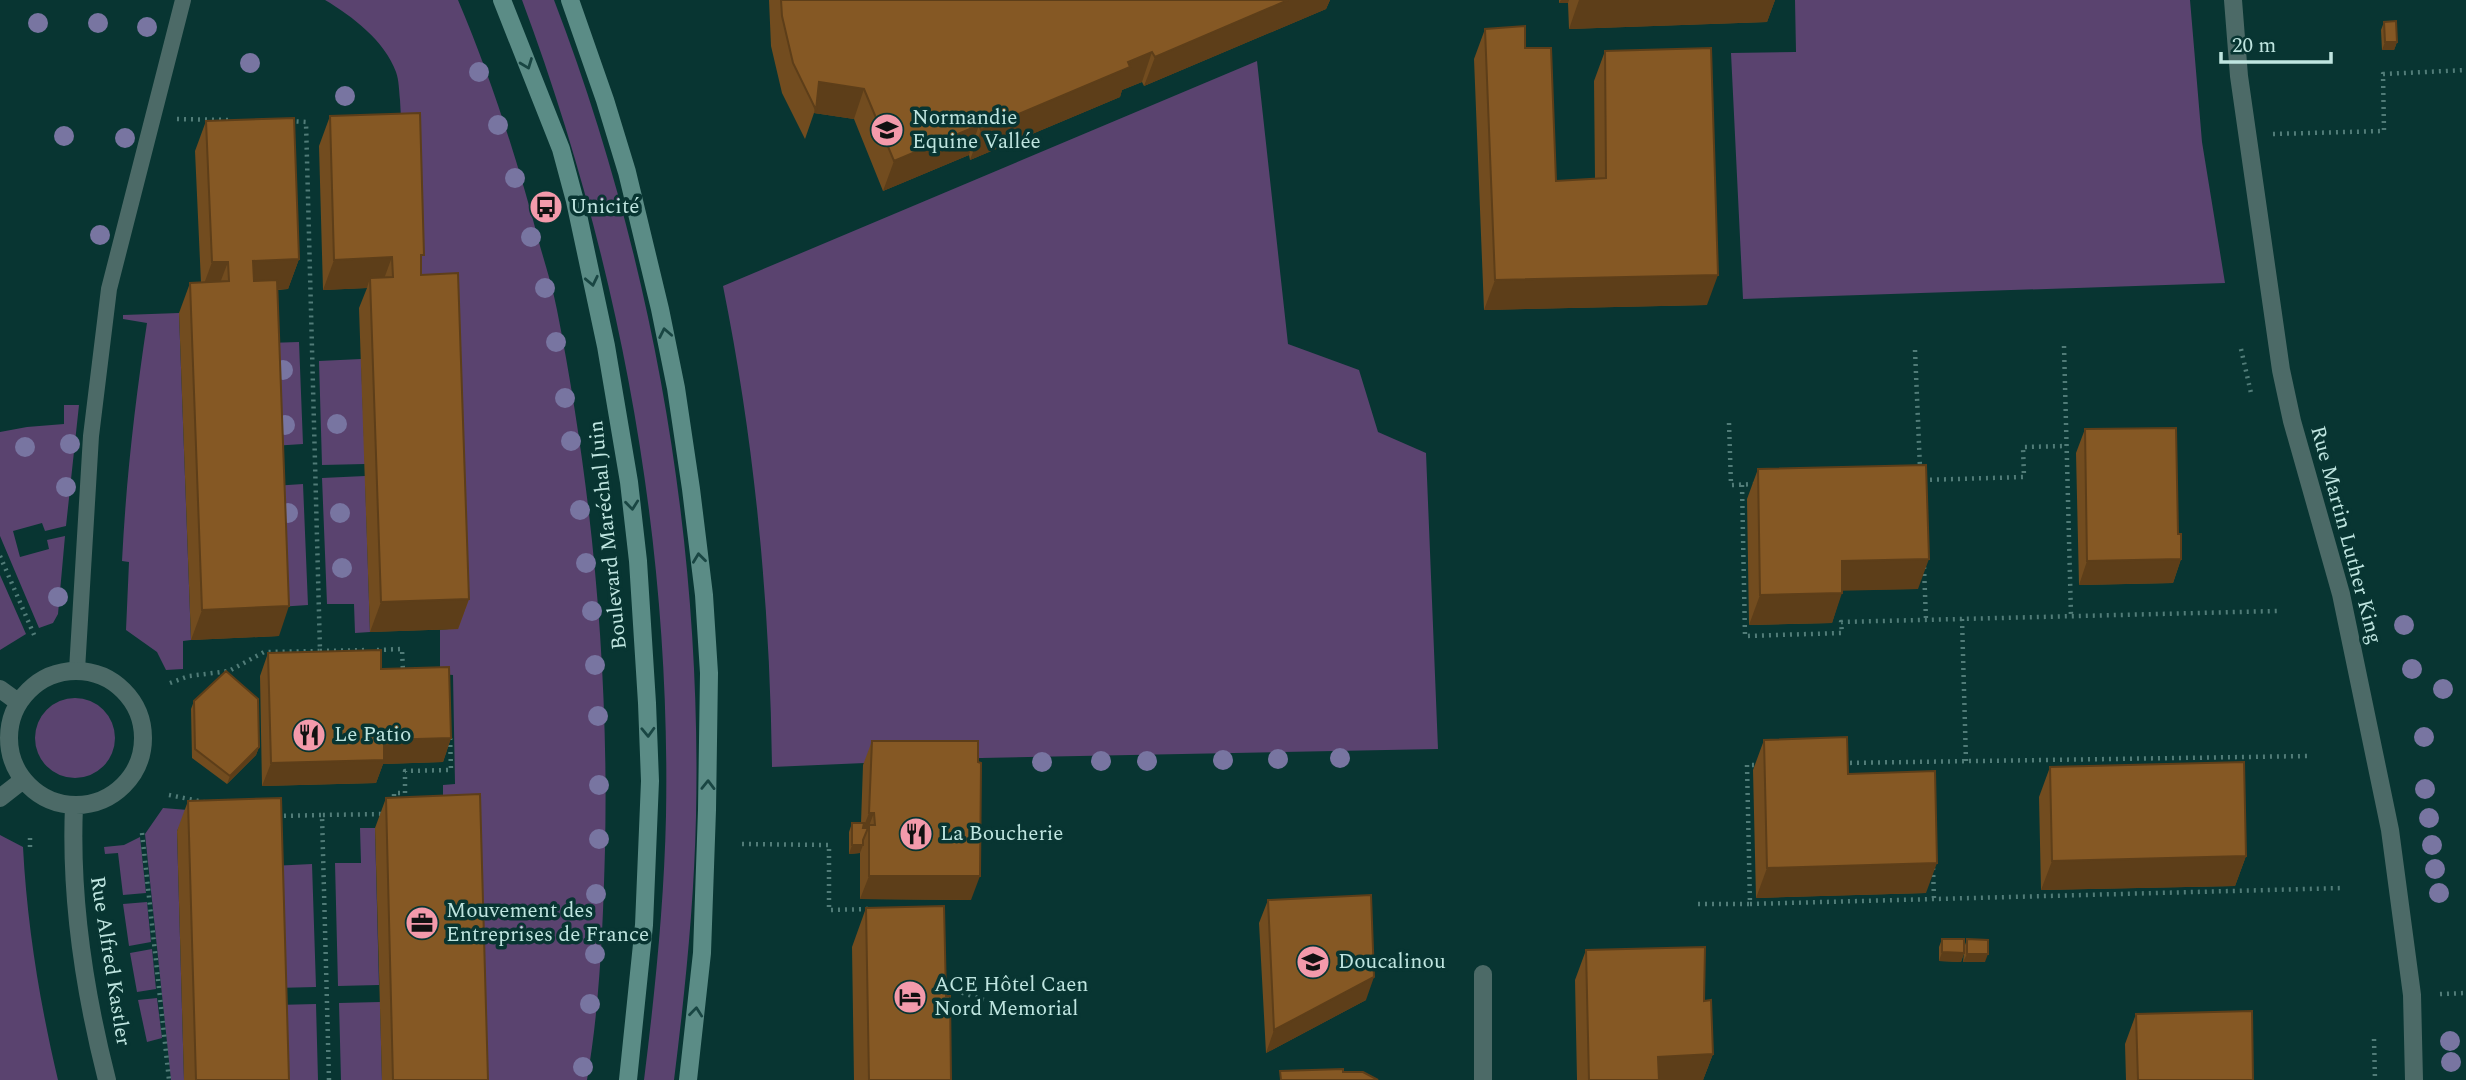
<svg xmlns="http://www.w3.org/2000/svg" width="2466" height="1080" font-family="Spectral,serif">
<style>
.green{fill:#5a436f}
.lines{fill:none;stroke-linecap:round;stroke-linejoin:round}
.path{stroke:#517c78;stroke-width:4.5;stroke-dasharray:2 5;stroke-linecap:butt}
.service{stroke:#4c6a67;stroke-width:16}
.minor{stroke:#4c6a67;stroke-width:18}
.secondary{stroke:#5b8c86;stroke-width:18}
.tree{fill:#7875a1}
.wall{fill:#724c1f}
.shaded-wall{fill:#5d3e19}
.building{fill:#855824;stroke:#5d3e19;stroke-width:2}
.oneway{stroke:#194643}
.labels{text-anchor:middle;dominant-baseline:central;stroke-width:7;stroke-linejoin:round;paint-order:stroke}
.poi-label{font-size:21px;fill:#bfe5e0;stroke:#083532;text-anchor:start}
.street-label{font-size:21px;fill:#bfe5e0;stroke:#083532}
</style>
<rect width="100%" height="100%" fill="#083532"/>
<path class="green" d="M325 0H458C492 80 518 162 540 246 546 267 553 289 557 310 592 487 609 668 605 849 603 926 600 1004 587 1080H476L443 825V785L455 784 453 675 440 674V630L458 628 411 305 400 100C399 91 399 80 396 72 385 41 352 16 325 0Z
M522 0H554C653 258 702 540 696 816 694 905 685 992 674 1080H644C655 992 664 904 666 816 671 538 619 260 522 0Z
M1795 0H2190L2202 142 2225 283 1743 299 1731 53 1796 52Z
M1257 61 1288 344 1359 370 1378 432 1426 453 1438 749 981 758 772 767C770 605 755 445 723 286Z
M179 313 191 640 183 641V669L166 670 157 652 126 630 129 562 122 561C126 481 135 402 147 323L123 319V315Z
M299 342 303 444 272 446 267 343Z
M361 359 365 464 322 465 319 361Z
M64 405H79L66 526 45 531 42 523 13 531 20 557 49 549 47 540 65 536 58 614 53 623 39 628 0 536V432L27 427 64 424Z
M365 476 370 632 355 633 354 604H327L322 478Z
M303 484 308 605 278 607 273 486Z
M0 575 26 634 0 650Z
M35 738a40 40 0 1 1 80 0a40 40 0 1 1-80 0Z
M163 808 188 810 177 831 184 1080H171L145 834Z
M360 828H375L379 985 338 986 335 863H361Z
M0 835 23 847C27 925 40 1004 58 1080H0Z
M140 837 146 893 123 895 118 853 105 854 104 847 124 845Z
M312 864 316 987 275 988 271 866Z
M147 902 151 942 129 946 123 904Z
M152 949 156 989 137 992 130 953Z
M157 998 162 1038 147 1042 138 1000Z
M380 1002 382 1080H341L339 1003Z
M316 1004 318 1080H278L276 1005Z"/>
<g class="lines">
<path class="path" d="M177 119 232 120
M2273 134 2384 131 2383 74 2466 70
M2064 346 2071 616
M2241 349 2251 393
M1915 350 1920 468
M1729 423 1731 485 1757 484
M1923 480 2024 477 2023 447 2067 446
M1742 485 1745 636 1842 633 1841 622 2277 611
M0 556 35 637
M1924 567 1926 620
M1962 619 1966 761
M377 650 402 649 403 672
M320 651 369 650
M170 683 189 676 229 671 264 652 320 651 306 122 289 121
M1843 763 2311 756
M169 795 204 802
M394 803V793H405V771L451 770 450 735
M277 816 322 815
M142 833 169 1080
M30 838V851
M742 844 829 845V910L870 909
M1933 868 1934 899
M1698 904H1750L1747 765H1760
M1750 904 2343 888
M942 986 984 1000
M2440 994 2466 993
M2374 1039 2375 1080
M329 1080 322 815 385 814"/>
<path class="service" d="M77 670 91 436 109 289 183 0"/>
<path class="minor" d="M2233 0 2239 76 2281 370 2292 421 2341 594 2390 830 2412 995 2414 1080
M9 738a67 67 0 1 1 134 0a67 67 0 1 1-134 0Z
M0 689 18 702
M0 798 23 780
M74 806C70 899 84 990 107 1080
M1483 974V1080"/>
<path class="secondary" d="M502 0 561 149 575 201 606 346 629 482 638 561 647 703 650 781 644 925 628 1080
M570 0 605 100 627 172 660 309 676 388 691 489 704 595 709 673 707 810 702 953 688 1080"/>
</g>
<g class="tree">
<circle cx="38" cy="23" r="10"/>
<circle cx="98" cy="23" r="10"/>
<circle cx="147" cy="27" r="10"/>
<circle cx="250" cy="63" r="10"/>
<circle cx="479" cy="72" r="10"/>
<circle cx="345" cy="96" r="10"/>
<circle cx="498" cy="125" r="10"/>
<circle cx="64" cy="136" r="10"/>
<circle cx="125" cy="138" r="10"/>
<circle cx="515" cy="178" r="10"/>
<circle cx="100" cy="235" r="10"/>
<circle cx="531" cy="237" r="10"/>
<circle cx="545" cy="288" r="10"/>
<circle cx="556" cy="342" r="10"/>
<circle cx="283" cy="370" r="10"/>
<circle cx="565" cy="398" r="10"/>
<circle cx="337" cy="424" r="10"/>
<circle cx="285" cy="425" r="10"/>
<circle cx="571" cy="441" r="10"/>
<circle cx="70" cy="444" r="10"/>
<circle cx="25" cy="447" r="10"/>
<circle cx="66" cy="487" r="10"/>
<circle cx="580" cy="510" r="10"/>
<circle cx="288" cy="513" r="10"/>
<circle cx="340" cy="513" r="10"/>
<circle cx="586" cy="563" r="10"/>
<circle cx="342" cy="568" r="10"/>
<circle cx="58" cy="597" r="10"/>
<circle cx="592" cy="611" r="10"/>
<circle cx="2404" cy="625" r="10"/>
<circle cx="595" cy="665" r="10"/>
<circle cx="2412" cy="669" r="10"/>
<circle cx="2443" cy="689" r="10"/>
<circle cx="598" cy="716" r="10"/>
<circle cx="2424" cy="737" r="10"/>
<circle cx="1340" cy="758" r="10"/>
<circle cx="1278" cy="759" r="10"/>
<circle cx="1223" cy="760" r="10"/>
<circle cx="1101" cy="761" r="10"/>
<circle cx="1147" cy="761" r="10"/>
<circle cx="1042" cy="762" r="10"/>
<circle cx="599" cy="785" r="10"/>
<circle cx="2425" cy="789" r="10"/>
<circle cx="2429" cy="818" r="10"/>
<circle cx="599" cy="839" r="10"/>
<circle cx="2432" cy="845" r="10"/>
<circle cx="2435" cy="869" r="10"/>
<circle cx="2439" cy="893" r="10"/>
<circle cx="596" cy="894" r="10"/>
<circle cx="595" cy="954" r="10"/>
<circle cx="590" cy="1004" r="10"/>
<circle cx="2450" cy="1041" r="10"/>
<circle cx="2451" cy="1062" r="10"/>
<circle cx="583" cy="1067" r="10"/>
</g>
<path class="wall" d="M769 0H1330L1326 9 1144 86 1142 82 1122 90 1120 97 970 160 969 155 883 191 854 119 814 113 805 139 782 93 771 46Z
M1559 0H1775L1767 22 1569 29 1568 3H1559Z
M2384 22 2397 42 2394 50H2382L2381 30Z
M1485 29 1525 48 1556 181 1595 179 1594 81 1605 51 1707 305 1484 310 1474 59Z
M330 116 421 263V275L469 599 458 629 370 632 359 308 367 288 323 290 319 146Z
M206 121 299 259 288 289 278 290 279 636 191 640 179 313 190 283H201L195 151Z
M2085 429 2178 534 2181 559 2173 583 2079 585 2076 453Z
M1758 469 1918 589 1842 590 1832 623 1749 625 1747 499Z
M268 653 381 669 451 738 443 762 383 764 376 783 262 786 260 676Z
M194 701 259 747 256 755 227 784 192 758 191 709Z
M1764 740 1848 774 1926 893 1756 898 1753 770Z
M872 741 971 900 860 899V853L849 854V832L852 823H861L863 765Z
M2050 767 2246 856 2235 886 2041 890 2039 797Z
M386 798 488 1080H382L375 828Z
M188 801 289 1080H184L177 831Z
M1268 900 1366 1000 1266 1053 1259 923Z
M866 908 946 996 951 1080H854L852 947Z
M1942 939 1964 948 1967 939 1985 962H1963L1964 953 1961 962 1939 961V947Z
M1586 950 1704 1001 1713 1054 1703 1080H1577L1575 980Z
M2136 1014 2253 1080H2126L2125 1044Z"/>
<path class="shaded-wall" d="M1288 0H1330L1326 9 1144 86 1155 57Z
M1561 0H1569L1568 3H1559Z
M1579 0H1775L1767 22 1569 29Z
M2385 42H2397L2394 50H2382Z
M1152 52 1142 82 1122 90 1120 97 970 160 981 130Z
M819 82 864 89 854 119 814 113Z
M979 125 969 155 883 191 894 161Z
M392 257 381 287 370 278 367 288 323 290 334 260Z
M299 259 288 289 242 291 253 261Z
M212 262H228L217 291 201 292Z
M1718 275 1707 305 1484 310 1495 280Z
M1929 559 1918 589 1831 591 1842 561Z
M2181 559 2173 583 2079 585 2087 561Z
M1842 593 1832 623 1749 625 1760 595Z
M469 599 458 629 370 632 381 602Z
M289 606 279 636 191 640 202 610Z
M451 738 443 762 383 764 376 783 262 786 271 763 384 740Z
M259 747 256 755 227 784 230 776Z
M869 813H874L865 836H860Z
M852 845H863L860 853 849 854Z
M2246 856 2235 886 2041 890 2052 861Z
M1937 863 1926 893 1756 898 1767 868Z
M869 876H980L971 900 860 899Z
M1942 952 1964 953 1961 962 1939 961Z
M1967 954H1988L1985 962H1963Z
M1374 977 1366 1000 1266 1053 1274 1030Z
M1713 1054 1703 1080H1650L1658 1057Z"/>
<path class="building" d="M781 0H1288L1155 57 1152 52 1128 62 1130 67 981 130 979 125 894 161 864 89 819 82 816 110 793 63 782 16Z
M2396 21 2397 42H2385L2384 22Z
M1525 26V48H1551L1556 181 1606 178 1605 51 1711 48 1718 275 1495 280 1485 29Z
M420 113 424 255H421V275L458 273 469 599 381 602 370 278 393 277 392 257 334 260 330 116Z
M294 118 299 259 253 261 254 281 277 280 289 606 202 610 190 283 229 281 228 262H212L206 121Z
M2176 428 2178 534H2181V559L2087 561 2085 429Z
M1926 465 1929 559 1842 561V593L1760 595 1758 469Z
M381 650V669L449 667 451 738 384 740V760L271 763 268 653Z
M226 671 258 699 259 747 230 776 195 749 194 701Z
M1847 737 1848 774 1935 771 1937 863 1767 868 1764 740Z
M872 741H978V762L981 763 980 876H869V825H875L874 813H869Z
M2244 762 2246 856 2052 861 2050 767Z
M480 794 488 1080H393L386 798Z
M281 798 289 1080H196L188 801Z
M852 823H864L863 828H868L863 840V845H852Z
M1371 895 1374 977 1274 1030 1268 900Z
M944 906 946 996H950L951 1080H869L866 908Z
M1942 939H1964V953L1942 952Z
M1967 939 1988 940V954H1967Z
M1705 947 1704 1001 1711 1000 1713 1054 1658 1057 1659 1080H1589L1586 950Z
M2252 1011 2253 1080H2138L2136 1014Z
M1343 1069V1072H1363L1378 1080H1281L1280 1071Z"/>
<defs><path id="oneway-chevron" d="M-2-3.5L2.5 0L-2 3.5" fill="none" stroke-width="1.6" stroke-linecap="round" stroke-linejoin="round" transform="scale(1.75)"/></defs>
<g class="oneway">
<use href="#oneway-chevron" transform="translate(527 64) rotate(69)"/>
<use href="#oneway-chevron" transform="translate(592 281) rotate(78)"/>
<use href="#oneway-chevron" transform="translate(665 333) rotate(-101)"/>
<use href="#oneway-chevron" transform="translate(632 505) rotate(84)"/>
<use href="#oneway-chevron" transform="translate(699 558) rotate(-97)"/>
<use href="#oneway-chevron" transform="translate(648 732) rotate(88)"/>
<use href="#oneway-chevron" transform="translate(708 785) rotate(-89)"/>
<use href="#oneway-chevron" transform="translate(696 1012) rotate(-84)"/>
</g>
<defs>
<symbol id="university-disc" viewBox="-11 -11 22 22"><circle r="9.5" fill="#f39aab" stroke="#083532"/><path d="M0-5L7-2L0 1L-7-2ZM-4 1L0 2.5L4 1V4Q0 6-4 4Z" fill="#111"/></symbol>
<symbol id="bus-disc" viewBox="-11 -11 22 22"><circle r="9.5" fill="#f39aab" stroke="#083532"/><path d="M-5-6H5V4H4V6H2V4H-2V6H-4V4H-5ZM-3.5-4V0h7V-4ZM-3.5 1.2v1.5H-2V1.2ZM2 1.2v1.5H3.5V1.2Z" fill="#111"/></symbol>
<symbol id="restaurant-disc" viewBox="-11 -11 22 22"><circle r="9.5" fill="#f39aab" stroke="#083532"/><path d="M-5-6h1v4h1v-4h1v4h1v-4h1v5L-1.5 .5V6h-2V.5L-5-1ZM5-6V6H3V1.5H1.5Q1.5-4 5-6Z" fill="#111"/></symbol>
<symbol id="office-disc" viewBox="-11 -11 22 22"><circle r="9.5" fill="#f39aab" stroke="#083532"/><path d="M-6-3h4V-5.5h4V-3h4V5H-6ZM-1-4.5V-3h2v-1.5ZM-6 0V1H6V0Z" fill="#111"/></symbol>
<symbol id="school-disc" viewBox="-11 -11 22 22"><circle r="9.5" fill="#f39aab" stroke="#083532"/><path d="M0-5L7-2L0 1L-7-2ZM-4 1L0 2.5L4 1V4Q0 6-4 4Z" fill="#111"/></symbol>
<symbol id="hotel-disc" viewBox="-11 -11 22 22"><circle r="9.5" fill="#f39aab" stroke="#083532"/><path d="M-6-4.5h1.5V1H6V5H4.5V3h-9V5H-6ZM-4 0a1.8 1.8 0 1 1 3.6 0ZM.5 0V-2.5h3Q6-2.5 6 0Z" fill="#111"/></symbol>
</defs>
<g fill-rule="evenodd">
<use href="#university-disc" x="868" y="111" width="38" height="38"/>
<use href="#bus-disc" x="527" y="188" width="38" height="38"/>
<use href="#restaurant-disc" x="290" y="716" width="38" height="38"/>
<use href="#restaurant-disc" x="897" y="815" width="38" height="38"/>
<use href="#office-disc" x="403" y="904" width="38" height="38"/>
<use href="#school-disc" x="1294" y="943" width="38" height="38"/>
<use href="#hotel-disc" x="891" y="978" width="38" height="38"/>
</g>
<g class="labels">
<g class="poi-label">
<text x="912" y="118">Normandie<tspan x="912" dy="24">Equine Vallée</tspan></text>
<text x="570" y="207">Unicité</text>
<text x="334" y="735">Le Patio</text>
<text x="940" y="834">La Boucherie</text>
<text x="446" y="911">Mouvement des<tspan x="446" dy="24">Entreprises de France</tspan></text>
<text x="1338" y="962">Doucalinou</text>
<text x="934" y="985">ACE Hôtel Caen<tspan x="934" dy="24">Nord Memorial</tspan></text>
</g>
<g class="street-label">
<text transform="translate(608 535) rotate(-96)">Boulevard Maréchal Juin</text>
<text transform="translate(2346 535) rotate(75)">Rue Martin Luther King</text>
<text transform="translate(110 961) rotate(81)">Rue Alfred Kastler</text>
</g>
</g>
<path d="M2221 52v10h110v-10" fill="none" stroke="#bfe5e0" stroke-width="3.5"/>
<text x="2232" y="52" font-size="21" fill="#bfe5e0" stroke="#083532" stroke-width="5" paint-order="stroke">20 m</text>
</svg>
